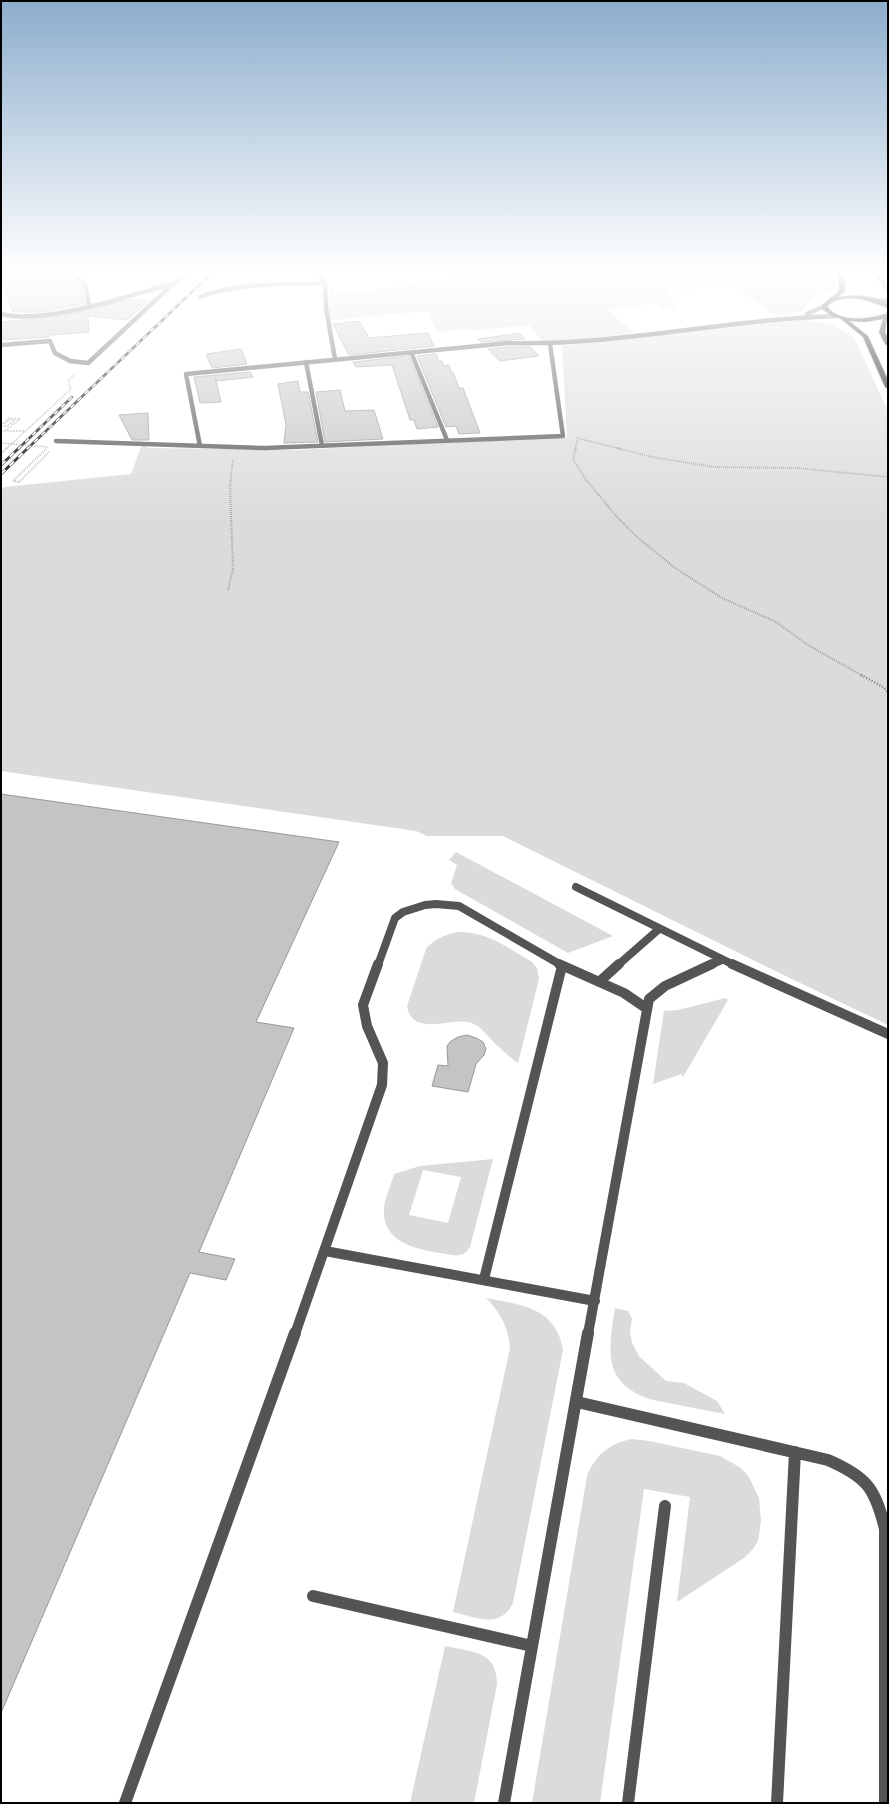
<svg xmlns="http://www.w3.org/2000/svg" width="889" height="1804" font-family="Raleway,sans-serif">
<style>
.green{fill:#dbdbdb;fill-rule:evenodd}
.building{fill:#c4c4c4;stroke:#989898}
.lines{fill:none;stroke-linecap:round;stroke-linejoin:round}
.primary-casing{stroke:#dbdbdb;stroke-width:2}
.path-far2{stroke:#767676;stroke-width:1.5;stroke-dasharray:0.5 1;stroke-linecap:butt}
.path-far1{stroke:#767676;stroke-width:2;stroke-dasharray:0.5 1.5;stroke-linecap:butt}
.path{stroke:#767676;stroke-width:2.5;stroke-dasharray:1 2;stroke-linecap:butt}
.lane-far3{stroke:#545454;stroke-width:4.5}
.lane-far2{stroke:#545454;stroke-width:8}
.lane-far1{stroke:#545454;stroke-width:10}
.lane{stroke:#545454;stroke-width:12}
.street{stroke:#545454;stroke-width:4.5}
.primary{fill:#000;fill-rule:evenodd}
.rail-far1-casing{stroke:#000;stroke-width:2.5}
.rail-casing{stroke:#000;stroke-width:3}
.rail-far1{stroke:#fff;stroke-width:1.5;stroke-dasharray:5;stroke-linecap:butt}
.rail{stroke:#fff;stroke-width:2;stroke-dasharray:6;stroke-linecap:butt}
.path-bridge{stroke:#767676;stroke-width:1.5;stroke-dasharray:0.5 1;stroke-linecap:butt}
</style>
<rect width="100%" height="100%" fill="#fff"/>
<path class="green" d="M455 271H831L836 282 835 288 811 299 803 310 792 314 776 316 736 287 666 290 676 308H662L655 303 607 309 634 333 552 343 542 341 529 325 469 331 467 329 436 332 427 311 330 320 328 310 330 288 333 287 336 295 473 275Z
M805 320 832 324 854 337 888 411V1025L769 968 503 836H427L416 831 1 771V490L4 487 131 474 142 445 150 448 294 450 567 437 562 346 779 321Z
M456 852 613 936 568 953 455 889 451 883 457 865 449 860Z
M457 932C489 932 506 947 532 962L537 968 539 979 518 1063C511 1058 505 1053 499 1047 489 1039 482 1025 468 1022 450 1018 412 1037 407 1006L426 949C434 939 445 935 457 932Z
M726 998 728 1000 683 1077 681 1074 653 1084 664 1011 678 1010Z
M493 1159 470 1247C466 1254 461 1256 452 1255 427 1251 382 1247 384 1210 384 1199 391 1186 394 1174L420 1166ZM423 1170 461 1177 448 1223 409 1215Z
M486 1298C521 1305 556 1307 563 1350L513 1603C500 1630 475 1617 453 1612L510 1348C508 1327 501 1313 486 1298Z
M615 1308 628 1311 632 1319 630 1331 632 1343 639 1356 666 1381 684 1383 717 1401 725 1414 653 1400C602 1384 608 1352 615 1308Z
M632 1439 649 1441 720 1456 741 1468 749 1477 759 1498 761 1521 758 1541 753 1549 744 1558 677 1602 690 1497 644 1489 600 1803H532L587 1476C595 1455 610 1443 632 1439Z
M445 1646C471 1652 497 1650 497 1684L474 1803H410Z"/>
<path class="building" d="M1 271H60L82 288 85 304 39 312H13L1 279Z
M131 299 149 301 127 320 88 316 89 332 50 335 49 337 1 340V323L3 322 63 316Z
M359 321 369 338 428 333 434 346 349 355 333 324Z
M520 333 525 339 481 342 478 339Z
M509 347H531L539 356 500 361 488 349Z
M241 349 247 364 212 368 206 354Z
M436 354 439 361H442L444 366 449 365 451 372H453L459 388H463L480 433 459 434 456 426 446 427 417 356Z
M409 356 438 427 417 429 414 420H410L392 365 356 367 353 362Z
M250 372 253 377 217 381 215 377 221 402 200 403 194 377Z
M298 381 300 392H308L318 442 284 443 286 425 278 384Z
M340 390 345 411 374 410 383 439 325 442 316 392Z
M148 413 149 440H132L119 415Z
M1 794 339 842 256 1022 294 1028 199 1252 235 1259 226 1280 190 1273 1 1713Z
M467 1035 476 1038 483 1042 486 1049 484 1055 476 1064 468 1092 432 1086 438 1065 448 1066 447 1046 451 1041 458 1037Z"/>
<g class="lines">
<defs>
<path id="primary" d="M837 271H841L845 280V291L838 297C855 294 873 295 888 304V308C869 301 845 291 827 306 839 324 871 319 888 313L885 332 888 338V346L885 344 879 332 883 319 865 322 849 321 868 336 888 380V389L885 387 863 337 841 319 829 314 822 309V305L839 291V280Z"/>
</defs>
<use href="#primary" class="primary-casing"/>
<path class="path-far2" d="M1 426H7L15 420 11 419 3 424 8 418 20 419 5 431
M1 431H24
M577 438 621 449
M6 449 71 389 68 381 74 375
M575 449 578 439"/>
<path class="path-far1" d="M576 448 573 459 586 480 618 518 636 536 675 568 722 598 776 622 808 645 863 676
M617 448 652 457 715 467 797 468 888 477
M46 449 13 481 19 482 50 451
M1 454 7 448
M228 590 233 569 230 486 233 459"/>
<path class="path" d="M861 675 883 687 888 692"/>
<path class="lane-far3" d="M873 271 888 289"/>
<path class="lane-far2" d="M576 887 734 965
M378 965 395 918 403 912 425 905 436 904 459 906 561 965
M618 965 659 929
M710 965 722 960"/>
<path class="lane-far1" d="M559 964 624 993 646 1008
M732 964 888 1034
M599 982 619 964
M325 1251 595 1301
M484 1279 562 966
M295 1334 382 1085 383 1063 367 1026 363 1005 378 964
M588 1334 649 999 665 986 712 964"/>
<path class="lane" d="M577 1402 828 1460C867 1477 875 1488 885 1529V1803
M313 1596 532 1646
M125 1803 295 1333
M504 1803 588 1333
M628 1803 665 1506
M777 1803 795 1452"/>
<path class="street" d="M70 271 85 284 89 305
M317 271 325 283 326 308 335 359
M200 297C238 282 284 285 325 283
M875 300 888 301
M1 314C44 325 127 296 171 284
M807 314 824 306
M1 345 50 341 55 353 70 361 88 363 187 271
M411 352 447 440
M306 362 322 445
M56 441 265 448 563 436 550 344
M200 446 186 374 509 343C618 346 727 319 836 316"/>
<use href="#primary" class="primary"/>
<defs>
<path id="rail-far1" d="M18 449 72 397
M27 449 214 271"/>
<path id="rail" d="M1 465 19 448
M1 474 28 448"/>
</defs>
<use href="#rail-far1" class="rail-far1-casing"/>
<use href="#rail" class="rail-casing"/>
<use href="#rail-far1" class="rail-far1"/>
<use href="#rail" class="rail"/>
<path class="path-bridge" d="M1 443 48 447"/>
</g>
<linearGradient id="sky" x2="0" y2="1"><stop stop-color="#8cadcc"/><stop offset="0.52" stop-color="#fff"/><stop offset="1" stop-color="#fff" stop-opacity="0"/></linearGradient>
<rect width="889" height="523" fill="url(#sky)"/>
<rect width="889" height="1804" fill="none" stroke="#000000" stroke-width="4"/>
</svg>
